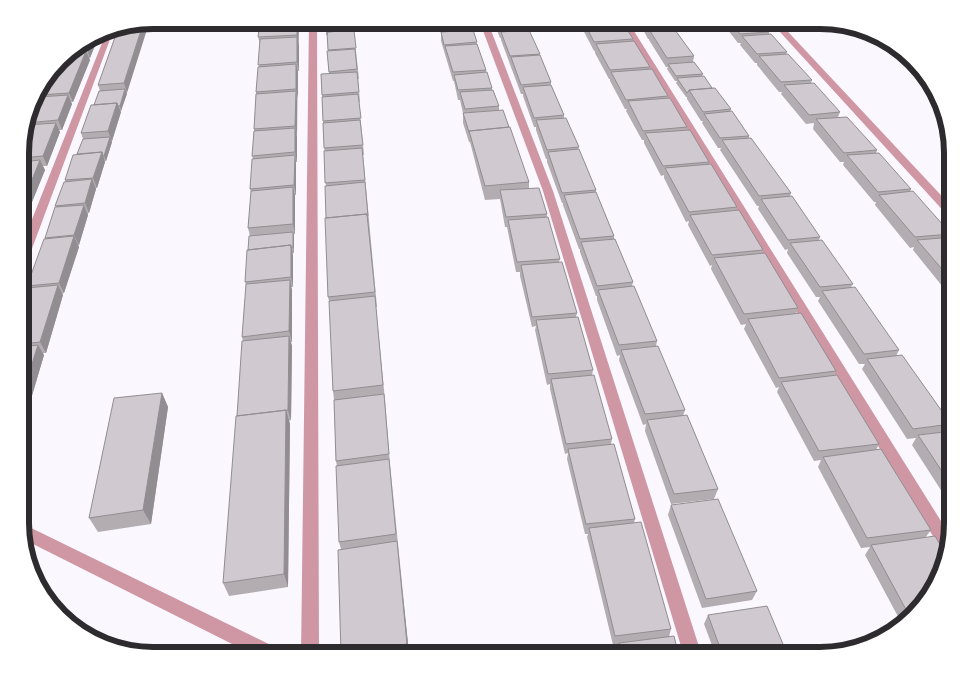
<svg xmlns="http://www.w3.org/2000/svg" width="973" height="676" font-family="Inter,sans-serif">
<style>
.lines{fill:none;stroke-linecap:round;stroke-linejoin:round}
.path{stroke:#bbb8be;stroke-width:2;stroke-dasharray:2 2;stroke-linecap:butt}
.minor{fill:#cf97a3;fill-rule:evenodd}
.wall{fill:#b3adb2}
.shaded-wall{fill:#928d91}
.building{fill:#d0c9cf;stroke:#928d91}
.rim{fill:none;stroke:#2d2b2e;stroke-width:6}
</style>
<rect width="100%" height="100%" fill="#fbf7ff"/>
<g class="lines">
<path class="path" d="M876 43 902 48"/>
<path class="minor" d="M309 20H317L319 656H301Z
M479 20H487L553 191 702 656H684L543 191Z
M619 20H627L951 537 945 552 942 551Z
M769 20H777L953 208V218L949 217Z
M799 20C823 20 844 26 866 34L863 35Z
M115 26 27 262 21 266V247L108 28Z
M21 523 281 650 284 656H256L21 538Z"/>
</g>
<path class="wall" d="M260 20H299V71H298L297 137V162H296V195H295V234H294V253H293V287H291L292 290V342H291L292 346 291 420 289 421 290 424 288 587 229 596 223 583 243 341 242 337 246 284 245 282 250 236 248 228 251 192 250 189 253 159 252 156 254 131 256 92 259 67 260 44 258 37Z
M327 20H354V23H353L359 79H358L360 102H359L364 155H363L377 307H376L385 400 390 464 409 653 388 656H342L341 654V549L339 542 337 466 336 461 334 400 333 391 330 305 328 297 326 186 321 74H329L327 51H328Z
M441 20H471L477 44 486 70V72L492 88V90L499 106V110L529 182V188L547 214V217L560 259 559 262 577 313 576 317 593 370 592 375 612 439 611 444 635 519 634 523 671 629 669 637 679 656H618L617 652 619 644 613 645 587 537 588 534H585L567 459 568 453 565 454 550 389V384L547 385 535 330 536 326 532 327 520 276V272H516L507 227H505L500 199 485 200 470 142H469L463 123V113L460 100H458L454 81H453L441 41V32H443Z
M493 20H524L527 27V30L540 54 539 55 551 82V85L564 115V118L579 147 578 149 596 190V192L614 236V239L633 282 632 286 657 341 656 346 685 410 683 416 718 489 714 499 671 504 645 431 646 424 643 425 619 360 620 355 617 356 597 300V296H596L580 252V249H579L563 205V203H562L547 162V159H546L536 130V127H534L523 96V94H521L501 40V38H500Z
M577 20H621L633 39V41L650 67V69L668 96V98L687 127V130L709 162 708 165 737 207 736 211 763 250 762 254 798 308 796 314 836 371 834 376 879 444 876 450 931 530 925 538 926 604 902 624 865 555 870 547 861 548 818 467 821 460 814 461 777 392 779 387 776 388 744 329 746 324 741 325 711 269 712 265 710 266 688 225 689 221 686 222 664 178V175L661 176 644 143V140H642L626 111 627 109H625L610 81V79H609L595 53V51H594L582 28V27H580Z
M638 20H669L675 28V30L694 56 693 62 703 74 702 76 731 109 730 112 749 136V138L791 193 790 196 820 237 819 240 853 284 851 287 899 350 896 356 951 424 946 431H953V509L912 445 916 438 907 439 862 369 865 364H859L818 301 820 297H816L787 253 788 249 785 250 758 209 759 206H757L720 150 721 148H718L702 123 703 121H701L687 99V97H686L676 83 677 81H675L667 69 668 67H666L649 40V39H648Z
M720 20H758L769 32V34L787 52 786 54 812 80 811 83 840 112 838 117 877 150 876 153 911 189 910 192 951 234 949 237H953V297H951L913 250 914 247 910 248 875 205 876 202H874L843 165 844 162H840L813 129 814 123 806 124 781 94 782 92H779L757 65V63H755L740 45 741 43H738Z
M119 26 127 93H126L121 111H120L121 112 112 141H111L112 142 106 161H105V162L97 188H96V189L89 213H88V215L79 245H78L79 247 64 293 62 294 63 295 46 353H43L44 355 31 399H30L31 402 21 435V305L28 288 27 286 45 239V238L56 207 55 206 65 182V180L77 154 83 139 81 133 100 91 98 85Z
M100 33 90 58H89L90 60 73 102H71L72 104 62 130H59L60 132 47 166H43L45 170 30 207H28L29 210 21 230V136L28 125 27 123 40 97 39 95 65 53Z
M162 393 168 407 151 524 98 532 89 518Z
M671 505 757 591 752 600 702 608 668 515Z
M708 615 788 656H716L704 624Z"/>
<path class="shaded-wall" d="M150 20 127 93 124 83 144 21Z
M297 20H299L298 43 297 35Z
M100 33 90 58 87 49 91 38Z
M297 37 299 46V71L297 62Z
M86 51 90 60 73 102 69 93Z
M296 64 298 73V98L296 89Z
M125 89 127 94 121 111 120 106Z
M296 91 297 100V135L295 126Z
M68 95 72 104 62 130 58 120Z
M117 103 121 112 112 141 108 131Z
M56 123 60 132 47 166 43 156Z
M295 128 297 137V162L295 152Z
M110 137 112 142 106 161 104 156Z
M102 152 105 162 97 188 93 178Z
M295 155 296 165V195L294 185Z
M40 160 45 170 30 207 25 197Z
M92 179 96 189 89 213 85 203Z
M293 187 295 197V234L293 224Z
M24 200 29 210 21 230V207Z
M84 205 88 215 79 245 74 235Z
M293 232 294 237V253L293 247Z
M74 236 79 247 64 293 59 283Z
M291 245 293 256V287L291 277Z
M290 280 292 290V342L289 331Z
M58 285 63 295 46 353 40 342Z
M289 336 292 346 291 420 288 410Z
M38 345 44 355 31 399 24 389Z
M25 391 31 402 21 435V403Z
M162 393 168 407 151 524 143 510Z
M286 410 290 424 288 587 284 574Z
M397 541 398 551 409 653 407 644Z"/>
<path class="building" d="M260 20H297V35L258 37Z
M342 20H353L354 30 327 32V35V21Z
M442 20H471L473 28 445 30Z
M497 20H524L527 27 500 29Z
M583 20H621L633 39 594 42Z
M644 20H669L675 28 649 30Z
M729 20H758L769 32 740 34Z
M144 21 124 83 98 85 119 26Z
M354 30 356 48 328 50 327 32Z
M473 30 477 42 444 45 441 32Z
M529 30 540 54 510 56 501 32Z
M675 30 694 56 667 58 650 31Z
M771 34 787 52 757 54 742 36Z
M297 37V62L258 65 260 39Z
M91 38 87 49 69 50Z
M634 41 650 67 610 70 596 44Z
M477 44 486 70 453 72 445 46Z
M355 49 357 69 329 72 327 51Z
M86 51 69 93 39 95 50 71 65 53Z
M788 54 812 80 781 82 759 56Z
M540 55 551 82 521 85 511 57Z
M694 62 703 74 676 76 668 64Z
M296 64V89L256 92 258 67Z
M652 69 668 96 626 100 611 72Z
M357 72 359 92 322 95 321 74Z
M487 72 492 88 458 90 454 75Z
M704 76 712 88 689 90 688 92 687 93 677 78Z
M814 83 840 112 809 115 784 85Z
M551 85 564 115 534 118 523 87Z
M715 88 731 109 703 112 689 90Z
M125 89 120 106H118L117 103 94 105 99 91Z
M493 90 499 106 465 109 460 92Z
M296 91 295 126 254 129 256 94Z
M358 94 361 118 323 121 322 97Z
M68 95 58 120 27 123 39 97Z
M670 98 687 127 643 131 628 101Z
M117 103 108 131 81 133 91 105Z
M503 110 509 127 469 131 470 132H469L463 113Z
M732 111 749 136 720 138 704 114Z
M847 117 877 150 844 153 816 119Z
M566 118 579 147 547 150 536 120Z
M360 120 363 145 324 148 323 123Z
M56 123 43 156 21 158V136L26 125Z
M510 127 529 182 485 186 469 131Z
M295 128V152L252 156 254 131Z
M690 130 709 162 663 166 645 133Z
M110 137 104 156H103L102 152 77 154 83 139Z
M751 138 791 193 759 196 722 140Z
M362 148 365 180 325 183 324 151Z
M579 149 596 190 562 193 548 152Z
M102 152 93 178 65 180 73 155Z
M879 153 911 189 878 192 847 155Z
M295 155 294 185 250 189 252 159Z
M40 160 25 197H21V162Z
M711 164 737 207 689 212 665 168Z
M92 179 85 203 55 206 64 182Z
M365 182 368 216H367V214L326 218 325 186Z
M293 187V224L248 228 251 191Z
M539 188 547 214 506 217 500 190Z
M913 191 951 234 915 237 879 195Z
M596 192 614 236 580 239 564 195Z
M792 196 820 237 788 240 761 199Z
M21 200H24L21 207Z
M84 205 74 235 45 238 55 207Z
M739 210 763 250 712 255 690 215Z
M367 214 375 292 328 297 325 218Z
M548 217 560 259 517 262 508 220Z
M293 232V247L291 248V245L248 250 249 236Z
M74 236 59 283 27 286 44 239Z
M953 237V282L917 240Z
M615 239 633 282 597 286 581 242Z
M822 240 853 284 820 287 790 243Z
M291 245V277L245 282 247 250Z
M765 253 798 308 744 314 714 258Z
M562 262 577 313 532 317 521 265Z
M290 280 289 331 242 337 246 284Z
M58 285 40 342 21 344V305L27 288Z
M634 286 657 341 619 345 598 290Z
M855 287 899 350 864 354 822 291Z
M375 296 383 385 333 391 329 301Z
M801 313 836 371 779 378 748 319Z
M578 317 593 370 548 374 536 320Z
M289 336 288 410 237 416 242 341Z
M38 345 24 389H21V347Z
M658 346 685 410 645 414 621 350Z
M902 355 951 424 913 429 867 359Z
M594 375 612 439 566 444 551 379Z
M837 375 879 444 819 451 781 382Z
M25 391 21 403V392Z
M162 393 143 510 89 518 114 398Z
M384 394 389 454 336 461 334 400Z
M286 410 284 574 223 583 236 416Z
M687 415 718 489 674 494 647 420Z
M953 431V488L918 435Z
M614 444 635 519 586 524 568 449Z
M881 449 931 530 867 538 823 457Z
M389 459 396 534 339 542 336 466Z
M718 499 757 591 706 599 671 505Z
M641 522 671 629 615 636 589 528Z
M935 536 945 553 926 604 910 617 871 545Z
M397 541 407 644 341 654 338 550Z
M767 606 788 656H723L708 615Z
M63 618 107 642 72 629Z
M674 636 679 656H623L619 643Z"/>
<path d="M0 0H973V676H0ZM153 29H820A124 124 0 0 1 944 153V523A124 124 0 0 1 820 647H153A124 124 0 0 1 29 523V153A124 124 0 0 1 153 29Z" fill="#fff" fill-rule="evenodd"/>
<path class="rim" d="M153 29H820A124 124 0 0 1 944 153V523A124 124 0 0 1 820 647H153A124 124 0 0 1 29 523V153A124 124 0 0 1 153 29Z"/>
</svg>
